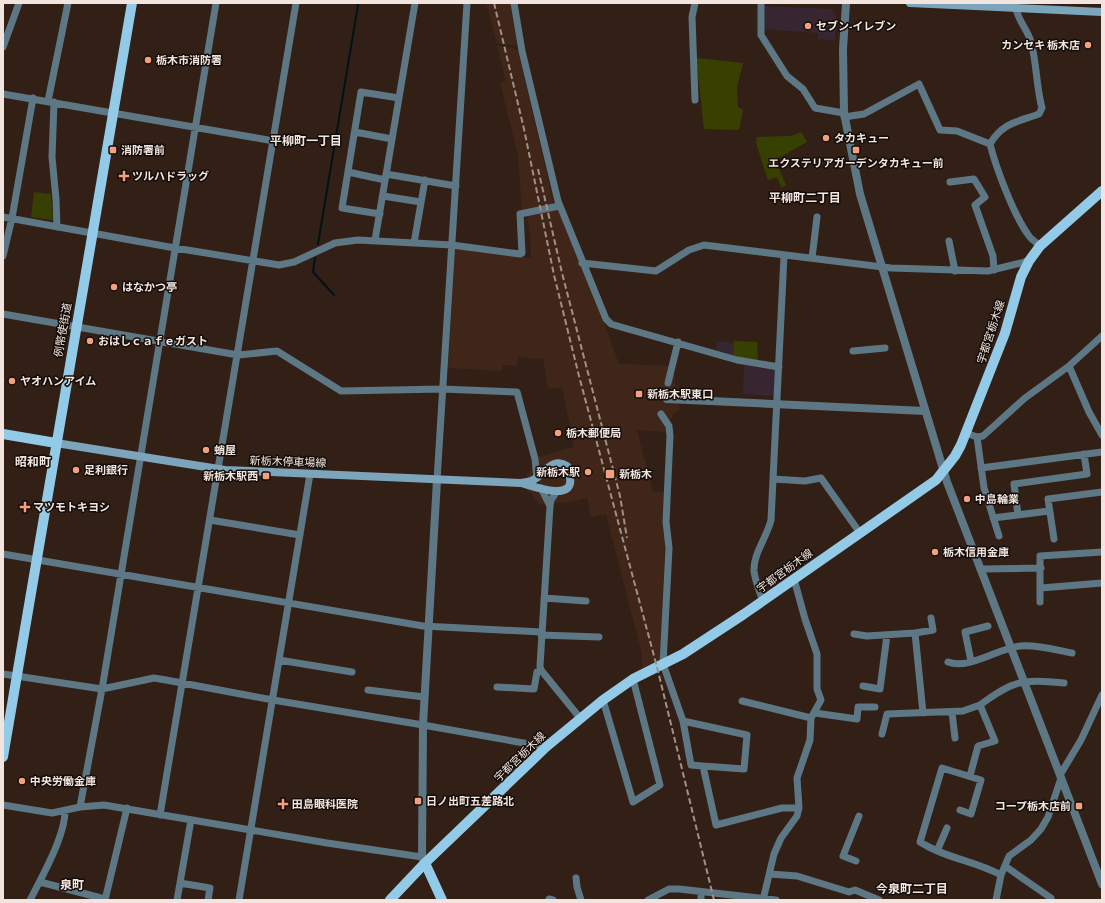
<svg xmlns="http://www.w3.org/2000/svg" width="1105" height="903" font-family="'Alegreya Sans','Noto Sans JP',sans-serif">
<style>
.commercial{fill:#372631}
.built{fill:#3f2619}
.green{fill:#374000}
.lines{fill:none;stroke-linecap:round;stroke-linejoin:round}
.stream{stroke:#001217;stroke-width:2}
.minor{stroke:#5d7785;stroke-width:7}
.tertiary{stroke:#5d7785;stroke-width:8}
.secondary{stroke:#7ca5bc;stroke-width:8}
.primary{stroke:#93cae7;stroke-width:10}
.rail{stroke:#9f9089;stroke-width:2;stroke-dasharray:6 3;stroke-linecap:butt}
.poi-dot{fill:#f2a07f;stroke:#140c08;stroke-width:1.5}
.labels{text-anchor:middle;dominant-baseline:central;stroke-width:3;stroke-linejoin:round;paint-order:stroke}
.poi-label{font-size:11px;font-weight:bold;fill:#f2e5df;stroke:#140c08;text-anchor:start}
.street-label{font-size:11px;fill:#f2e5df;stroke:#140c08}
.neighbourhood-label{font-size:12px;font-weight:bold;fill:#f2e5df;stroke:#140c08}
</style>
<rect width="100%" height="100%" fill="#322017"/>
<path class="commercial" d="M763 6 831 9 836 15 835 40 818 39V33L763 29Z
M717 341 734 343 733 356 716 350Z
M744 365 774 369 776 371 774 396 743 394Z"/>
<path class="built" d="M486 3H511L517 46 497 43Z
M497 46 518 49 554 205 522 211 518 155 500 83 506 81Z
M556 210H558L602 318 619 364 671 366 670 371 675 375V384L681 391 678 403 680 409 673 414V418H671L666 427 668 432 637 430 653 491 664 493 662 526 665 546 660 662 647 667H642V654L606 514 591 517 587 498 569 502 540 505 530 492H527V476L537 457 574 447 568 428 570 427 562 387 548 389 543 359 518 357 517 366 503 365 502 371 448 368 455 250 459 249 531 258V242L527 215Z"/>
<path class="green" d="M696 58 743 63 737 87 738 107 743 110 739 130 704 129Z
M801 132 807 142 775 160 786 185 782 188 777 177 768 180 756 143 757 137 791 136Z
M34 192 51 194 53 220 31 217Z
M734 341 757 342 758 362 733 356Z"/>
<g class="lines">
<path class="stream" d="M318 244 358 5
M315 258 313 272 334 295"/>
<path class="minor" d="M514 3 522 51 558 201 606 319 611 324 621 327 737 360 779 367
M761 3V35L787 76 803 89 815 108 844 113
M1016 8C1018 21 1028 30 1031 42 1037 64 1036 86 1042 108L1039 114C1017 122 1002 123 990 144 996 168 1014 216 1029 236 1032 240 1037 243 1040 246
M3 47 19 3
M3 94 274 141
M695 100 692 17 695 3
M48 101 68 3
M54 102 52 157 56 199 57 227
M844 117 864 114 919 84 940 130 957 131 990 144
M355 132 392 139
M348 172 385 180
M386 174 456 186
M950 182 974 179 985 197 975 205 993 256 994 270
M383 196 421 202
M380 214 342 208 361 92 399 98
M3 217 175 248 279 265 294 262 335 243 358 240 452 245 520 254 522 253 520 214 559 206
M375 240 415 3
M949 241 955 271
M414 243 425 180
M3 256 12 218 33 98
M812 258 817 217
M582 263 656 271 689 250 704 245 891 268 988 271 1029 261
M3 314 238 355 277 351 341 391 442 389 517 392 535 459 537 478
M853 351 885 348
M1069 366 1089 412 1102 435
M668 383 678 342
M661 414 669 426 670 436 666 522 669 548 663 664 683 721 747 735 744 769 703 766
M966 433 977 437 983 436 1025 398 1069 366 1102 336
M977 437 984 488 999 536
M981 468 1102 452
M773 479 805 481 821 478 860 533
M437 480 467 3
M541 488 550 506
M557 491 551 500 550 506 540 666 541 670 580 718
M1018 515 1014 484 1087 474 1084 454
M993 518 1049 511
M210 520 300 535
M1054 539 1048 499 1102 492
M3 554 423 626 541 632
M980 569 1041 568
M1041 588 1102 583
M544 598 586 601
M763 602C760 592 755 581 754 571 753 554 767 537 771 520L784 256
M1040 602V556L1102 552
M854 634 867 636 915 633
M541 635 599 637
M279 660 352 672
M971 661 965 632 988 626
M948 662C969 670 999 648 1020 646 1036 644 1056 650 1072 653
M3 674 102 689 154 678 166 680 273 700 423 725 546 747
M863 686 880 689 887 635
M497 687 534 689 537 672 541 670
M368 690 424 697
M603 700 633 802 660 785 633 679
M742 701 811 718
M952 712 955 738
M815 713 857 719 858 707H875
M923 713 915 633 933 630 931 618
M683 721 691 765 703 766 716 825 782 808H799
M882 734 887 714 963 711 980 705
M1060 775 1081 740 1102 695
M970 776 978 746 995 741 980 705C1014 680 1022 679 1064 683
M3 805 52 813 80 807 104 805 327 843 422 857
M80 807 102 689 216 3
M960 810 971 814 981 780 942 768 920 842C945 858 975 861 1001 875L996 900
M160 815 296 3
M937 851 947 828
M856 861 843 856 859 816
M1005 866 1051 898 1050 900
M770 874 797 876 849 892 855 890 879 900
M1001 875 1009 856 1031 840 1041 829 1048 817 1061 778
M576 878 577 887 581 900
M40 882 105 899
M180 883 210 888 208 900
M549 899 553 900
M30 900C42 877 65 836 65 811
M105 900 127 808
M177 900 191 820
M239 900 310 474
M648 900 669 889H679L776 900
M701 900V892
M763 900 774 854 781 838 797 816 799 808 797 778 810 740 811 718 821 700 817 689V654L805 619 794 579"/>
<path class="tertiary" d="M846 3 843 49 844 113 860 194 947 482 1102 884
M667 399 925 411
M425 863 422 857 423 725 437 480"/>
<path class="secondary" d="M910 3 1102 12
M56 443 225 470 521 483C532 486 574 502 570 478 570 474 569 469 567 466 554 457 545 472 536 478 532 482 527 482 521 483"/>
<path class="primary" d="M3 434 56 443
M3 757 132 3
M425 863 442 900
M390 900 425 863 546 747 603 700 633 679 683 654 744 614 936 480 955 456 961 445 1005 333 1021 277 1029 261 1040 246 1102 191"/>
<path class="rail" d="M494 3 524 129 554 275 579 376 657 667 714 900
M538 169 562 273 620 496 627 538"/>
</g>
<g class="poi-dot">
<circle cx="808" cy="26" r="4"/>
<circle cx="1088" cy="45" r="4"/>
<circle cx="148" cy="60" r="4"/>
<circle cx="826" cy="138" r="4"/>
<rect x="109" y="146" width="8" height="8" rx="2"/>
<rect x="852" y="146" width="8" height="8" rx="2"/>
<path d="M122 170h4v4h4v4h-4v4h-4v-4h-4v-4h4z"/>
<circle cx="114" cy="287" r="4"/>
<circle cx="90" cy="341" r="4"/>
<circle cx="12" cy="381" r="4"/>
<rect x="635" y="390" width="8" height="8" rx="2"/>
<circle cx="558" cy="433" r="4"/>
<circle cx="206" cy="450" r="4"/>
<circle cx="76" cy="470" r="4"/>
<circle cx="588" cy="472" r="4"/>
<rect x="605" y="469" width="10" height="10" rx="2"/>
<rect x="262" y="472" width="8" height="8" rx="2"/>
<circle cx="967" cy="499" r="4"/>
<path d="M23 501h4v4h4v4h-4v4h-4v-4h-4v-4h4z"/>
<circle cx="935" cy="552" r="4"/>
<circle cx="22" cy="781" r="4"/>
<rect x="414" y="797" width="8" height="8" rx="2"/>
<path d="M281 798h4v4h4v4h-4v4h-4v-4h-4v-4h4z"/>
<rect x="1075" y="802" width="8" height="8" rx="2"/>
</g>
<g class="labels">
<g class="poi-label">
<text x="816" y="26">セブン-イレブン</text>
<text x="1080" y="45" text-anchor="end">カンセキ 栃木店</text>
<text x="156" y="60">栃木市消防署</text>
<text x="834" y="138">タカキュー</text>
<text x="121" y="150">消防署前</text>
<text x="856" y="163" text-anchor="middle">エクステリアガーデンタカキュー前</text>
<text x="132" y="176">ツルハドラッグ</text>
<text x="122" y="287">はなかつ亭</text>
<text x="98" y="341">おはしｃａｆｅガスト</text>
<text x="20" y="381">ヤオハンアイム</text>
<text x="647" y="394">新栃木駅東口</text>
<text x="566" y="433">栃木郵便局</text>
<text x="214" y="450">蛸屋</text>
<text x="84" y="470">足利銀行</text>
<text x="580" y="472" text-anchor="end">新栃木駅</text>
<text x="619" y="474">新栃木</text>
<text x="258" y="476" text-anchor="end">新栃木駅西</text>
<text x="975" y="499">中島輪業</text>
<text x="33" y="507">マツモトキヨシ</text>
<text x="943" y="552">栃木信用金庫</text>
<text x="30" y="781">中央労働金庫</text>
<text x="426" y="801">日ノ出町五差路北</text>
<text x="292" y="804">田島眼科医院</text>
<text x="1071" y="806" text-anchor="end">コープ栃木店前</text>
</g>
<g class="street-label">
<text transform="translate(63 330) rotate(-80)">例幣使街道</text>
<text transform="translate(991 332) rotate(-72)">宇都宮栃木線</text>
<text transform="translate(288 462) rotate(2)">新栃木停車場線</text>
<text transform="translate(785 571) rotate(-36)">宇都宮栃木線</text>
<text transform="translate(520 757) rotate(-44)">宇都宮栃木線</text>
</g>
<g class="neighbourhood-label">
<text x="306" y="141">平柳町一丁目</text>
<text x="805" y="198">平柳町二丁目</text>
<text x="33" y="462">昭和町</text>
<text x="72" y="885">泉町</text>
<text x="912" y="889">今泉町二丁目</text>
</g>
</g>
<rect width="1105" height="903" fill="none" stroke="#f2e5df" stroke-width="8"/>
</svg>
